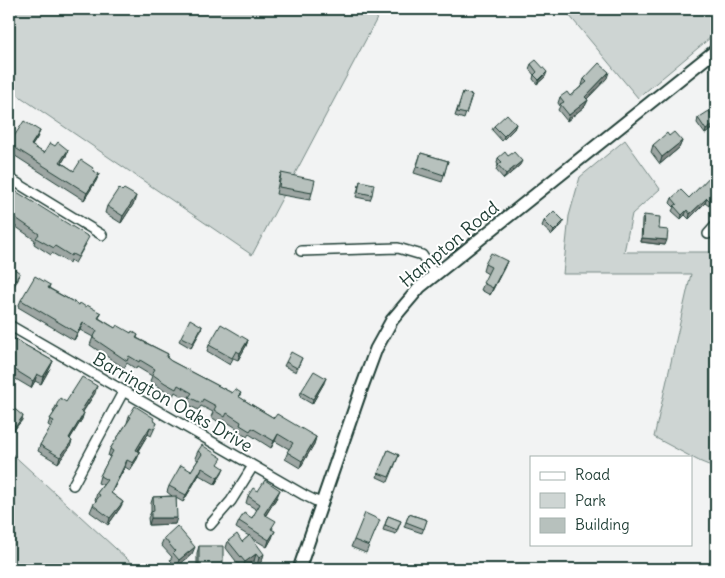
<svg xmlns="http://www.w3.org/2000/svg" width="725" height="578" font-family="Delius,sans-serif">
<style>
.green{fill:#ced5d3;stroke:#768984}
.lines{fill:none;stroke-linecap:round;stroke-linejoin:round}
.street-casing{stroke:#1f3d34;stroke-width:12}
.secondary-casing{stroke:#1f3d34;stroke-width:15}
.street{stroke:#fff;stroke-width:9}
.secondary{stroke:#fff;stroke-width:11}
.wall{fill:#9da6a3;stroke:#1f3d34}
.shaded-wall{fill:#808784;stroke:#1f3d34}
.building{fill:#b7c1bd;stroke:#1f3d34}
.labels{text-anchor:middle;dominant-baseline:central;stroke-width:4;stroke-linejoin:round;paint-order:stroke}
.street-label{font-size:18px;fill:#1f3d34;stroke:#fff}
</style>
<rect width="100%" height="100%" fill="#f2f3f3"/>
<filter id="ink" filterUnits="userSpaceOnUse"><feTurbulence type="fractalNoise" baseFrequency=".02" numOctaves="2"/><feDisplacementMap in="SourceGraphic" scale="10" xChannelSelector="R" yChannelSelector="G"/><feConvolveMatrix kernelMatrix="1 2 1 2 8 2 1 2 1" color-interpolation-filters="sRGB"/></filter>
<g filter="url(#ink)">
<path class="green" d="M10 9H382L252 255 9 89Z
M564 9H716V33L638 98Z
M625 140 660 189 632 214 624 252H716V468L699 461 654 437 691 274H563L569 216 580 177Z
M9 451 138 569H9Z"/>
<g class="lines">
<defs>
<path id="street" d="M9 178 102 235
M708 234 716 225
M301 251 398 248 422 255 435 275
M9 325 304 495 322 504
M73 485 123 392
M210 525 231 501 253 466"/>
<path id="secondary" d="M299 569 362 387 376 349 392 320 420 287 716 50"/>
</defs>
<use href="#street" class="street-casing"/>
<use href="#secondary" class="secondary-casing"/>
<use href="#street" class="street"/>
<use href="#secondary" class="secondary"/>
</g>
<path class="wall" d="M531 64 545 77 537 84 533 79 534 75 529 69Z
M607 78 587 99 588 100 585 106 567 121 558 110 560 106 558 103 560 97 570 96 583 85H582L584 79Z
M463 92 472 95 464 119 455 116Z
M698 118 716 127 705 134 697 123Z
M516 124 514 129 502 141 492 130 494 126Z
M40 131 37 138 32 146 44 153 55 146 68 150 66 156 62 163 74 171 99 174 96 181 84 200 9 152V144Z
M669 136 682 141 679 148 660 164 651 152 653 145Z
M421 153 448 161 442 182 414 173Z
M498 158 520 165 504 179 496 170 498 165 497 163Z
M716 158V199L709 206 705 203 689 219 685 215 681 219 672 211 674 207 670 203 672 198H689L714 173 709 169 711 164Z
M281 173 312 193 310 200 276 194 279 180Z
M360 181 372 195 370 200 356 197Z
M9 187 86 244 75 263 70 260 69 263 52 253 51 255 34 244 35 240 9 222Z
M134 203 121 223 105 213 107 206Z
M644 215 659 229 665 245 641 242 642 220Z
M544 221 562 225 552 235 542 226Z
M507 261 504 268 490 295 481 290 488 274 483 271 485 264Z
M50 285 49 288 79 305 86 307 101 313 99 318 115 328 138 335 137 338 168 354 167 358 171 361 232 393H241L239 397 274 418 316 437 314 444 300 468 285 459 289 449 275 441 271 448 249 434 247 437 237 431 238 429 224 420 222 424 211 417 213 412 201 406 198 410 187 404 188 400 175 392 173 396 163 390 150 381 152 376 137 367 136 369 127 363 124 368 90 345 93 337 80 330 74 340 18 307 21 300Z
M202 326 191 348 179 341 181 337Z
M9 336 53 361 50 368 41 384 35 381 31 388 9 375V376Z
M248 340 246 346 238 360 233 358 230 365 207 351 209 345Z
M302 358 296 372 284 366 286 362Z
M324 383 312 404 300 397 301 392Z
M95 393 83 412 82 419 70 439V447L58 463 38 451 40 445 51 427 48 425 50 419 54 413 53 412 56 406 66 402Z
M9 409 22 420 14 430 9 426Z
M129 416 153 421 157 423 151 436 148 434 138 451 140 452 137 459 130 470 125 467 111 493 123 502 120 508 108 525 90 512 93 505 96 501 95 500 97 493 103 485 98 483 100 476 110 457 108 456 110 449 127 423Z
M388 450 399 455 388 482 377 477Z
M198 451 219 465 221 475 215 484 199 475 183 502 176 498 175 524 149 525 148 518 151 512V503L153 497 172 496 167 492 169 486 191 471 198 460 195 458Z
M258 491 277 497 266 515 273 528 272 530V538L267 547 252 538 262 561 257 565 254 561 242 569 226 548 228 541 242 542 249 536 236 528 239 521 252 518 257 510 246 503 248 496Z
M409 514 427 520 422 533 404 527Z
M388 516 401 521 396 534 383 530Z
M377 526 366 553 351 547 354 540Z
M164 538 192 554 177 567 170 560 172 557 161 545Z
M199 546 222 569H197V553Z"/>
<path class="shaded-wall" d="M547 72 545 77 537 84 539 80Z
M609 72 607 78 583 103 585 97Z
M588 100 585 106 567 121 569 115Z
M716 123V127L705 134 706 130Z
M516 124 514 129 502 141 504 136Z
M40 131 37 138 28 151 31 145Z
M682 141 679 148 660 164 662 157Z
M68 150 66 156 58 169 60 162Z
M522 161 520 165 504 179 506 174Z
M99 174 96 181 84 200 87 193Z
M136 196 134 203 121 223 123 216Z
M716 196V199L709 206 710 201Z
M707 198 705 203 689 219 690 214Z
M687 210 685 215 681 219 682 215Z
M564 221 562 225 552 235 554 231Z
M642 238 667 240 665 245 641 242Z
M507 261 504 268 490 295 493 288Z
M20 273 18 280 9 293V290Z
M83 323 80 330 74 340 77 333Z
M202 326 201 331 191 348 193 343Z
M248 340 246 346 238 360 240 353Z
M53 361 50 368 41 384 43 377Z
M37 374 35 381 31 388 33 381Z
M326 378 324 383 312 404 313 399Z
M97 386 95 393 79 417 81 411Z
M84 413 82 419 66 445 69 438Z
M23 416 22 420 14 430 16 426Z
M150 427 148 434 134 457 136 450Z
M278 434 275 441 271 448 274 441Z
M316 437 314 444 300 468 302 461Z
M72 441 70 447 58 463 60 457Z
M140 452 137 459 130 470 133 463Z
M127 460 125 467 108 499 111 493Z
M202 468 199 475 183 502 186 495Z
M224 468 221 475 215 484 218 478Z
M280 490 277 497 262 521 264 514Z
M123 502 120 508 108 525 110 518Z
M151 518H177L175 524 149 525Z
M275 531 272 538 267 547 269 540Z
M195 547 192 554 177 567 179 560Z
M256 554 254 561 242 569 245 562Z
M264 554 262 561 257 565 259 558Z
M223 567 222 569H199Z"/>
<path class="building" d="M536 60 547 72 539 80 534 75 537 72 531 64Z
M599 63 609 72 585 97 588 100 569 115 560 104 564 102 560 97 567 92 570 96 587 82 584 79Z
M463 92 472 95 466 114 457 112Z
M709 111 716 121V123L706 130 698 118Z
M507 114 516 124 504 136 494 126Z
M24 121 40 131 31 145 44 153 50 143 55 146 58 142 68 150 60 162 74 171 81 160 93 168 92 170 99 174 87 193 9 144Z
M674 132 682 141 662 157 653 145 667 133 669 136Z
M505 152 508 156 514 152 522 161 506 174 498 165 502 162 498 158Z
M421 153 448 161 444 175 417 166Z
M716 158V169L711 164Z
M716 170V180L715 182 716 184V196L710 201 707 198 690 214 687 210 682 215 674 206 677 204 672 198 681 190 689 198Z
M281 173 315 180 312 193 279 187Z
M360 181 374 184 372 195 358 192Z
M9 187 89 237 78 257 72 254 71 256 55 246 54 248 36 238 39 234 10 214 9 215Z
M119 188 122 191 124 189 136 196 123 216 107 206Z
M554 211 564 221 554 231 544 221Z
M644 215 660 217 659 229 668 230 667 240 642 238Z
M491 253 507 261 493 288 483 283 491 267 485 264Z
M9 265 20 273 9 290Z
M35 276 50 285 48 288 79 305 80 303 86 307 87 305 101 313 98 318 115 328 117 325 131 333 132 331 138 335 136 338 168 354 166 357 171 361 232 393 235 389 241 393 238 396 252 405 274 418 277 414 316 437 302 461 287 452 293 443 278 434 274 441 252 428 250 431 240 425 241 422 227 413 225 417 214 410 216 406 203 399 201 403 189 397 192 393 178 385 176 389 165 383 152 374 155 369 140 360 139 362 129 356 127 361 93 338 97 331 83 323 77 333 21 300Z
M190 319 202 326 193 343 181 337Z
M221 324 248 340 240 353 236 351 232 358 209 345Z
M9 336 53 361 43 377 37 374 33 381 12 368 11 370 9 369Z
M291 352 302 358 297 368 286 362Z
M314 371 326 378 313 399 301 392Z
M82 377 97 386 81 411 84 413 69 438 72 441 60 457 40 445 54 421 50 419 58 407 56 406 60 398 66 402Z
M11 406 23 416 16 426 9 421V409Z
M135 406 154 418 153 420 157 423 154 429 150 427 136 450 140 452 133 463 127 460 111 493 123 502 110 518 93 505 100 495 97 493 107 480 100 476 113 451 110 449 131 417 129 416Z
M202 445 222 458 218 464 224 468 218 478 202 468 186 495 169 486 181 465 191 471 202 454 198 451Z
M388 450 399 455 389 477 378 473Z
M265 480 280 490 264 514 276 521 271 529 275 531 269 540 239 521 244 513 252 518 260 504 248 496 253 488 258 491Z
M176 496 177 518H151V512L154 511 153 497Z
M365 513 380 520 369 546 354 540Z
M409 514 427 520 424 529 406 522Z
M388 516 401 521 397 530 385 525Z
M177 526 195 547 179 560 173 553 175 551 164 538Z
M237 534 242 542 250 535 264 554 259 558 256 554 245 562 228 541Z
M199 546H223V567L199 569Z
M716 564V569H705Z"/>
</g>
<g class="labels">
<g class="street-label">
<text transform="translate(449 244) rotate(-40)">Hampton Road</text>
<text transform="translate(173 402) rotate(30)">Barrington Oaks Drive</text>
</g>
</g>
<rect width="725" height="578" fill="none" stroke="#fff" stroke-width="30"/>
<rect x="15" y="15" width="695" height="548" fill="none" stroke="#1f3d34" stroke-width="2" filter="url(#ink)"/>
<rect x="530" y="456" width="162" height="90" fill="#ffffff" stroke="#a5b1ae"/>
<rect x="540" y="472" width="25" height="8" fill="#ffffff" stroke="#a5b1ae"/>
<text x="575" y="480" font-size="15" fill="#1f3d34">Road</text>
<rect x="540" y="493" width="25" height="15" fill="#ced5d3" stroke="#a5b1ae"/>
<text x="575" y="506" font-size="15" fill="#1f3d34">Park</text>
<rect x="540" y="518" width="25" height="15" fill="#b7c1bd" stroke="#a5b1ae"/>
<text x="575" y="530" font-size="15" fill="#1f3d34">Building</text>
</svg>
